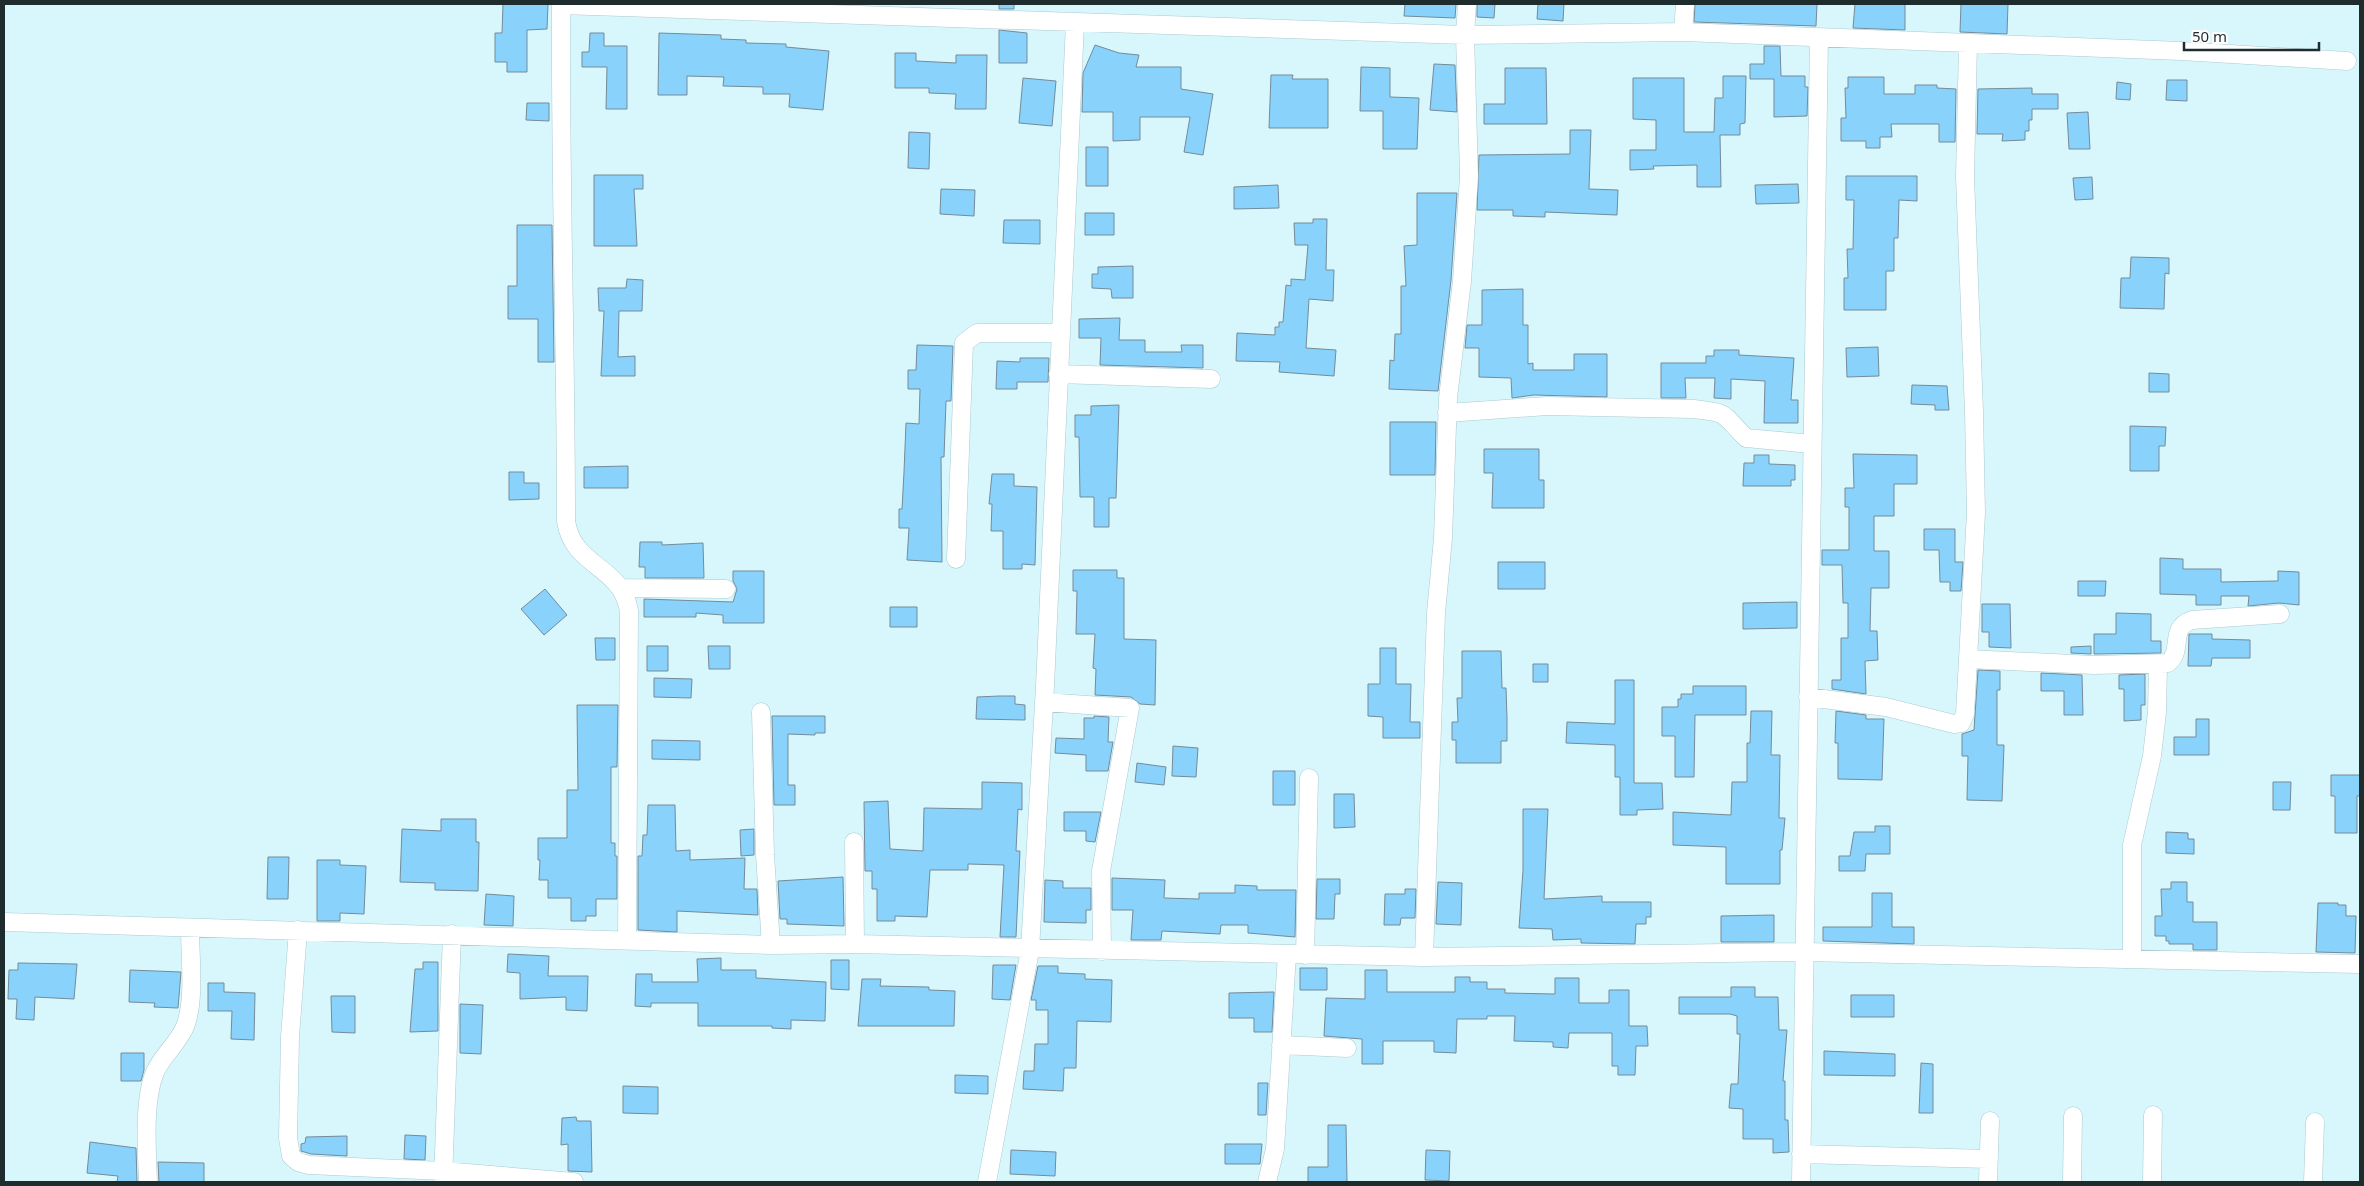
<svg xmlns="http://www.w3.org/2000/svg" width="2364" height="1186" font-family="'Noto Sans',sans-serif">
<style>
.building{fill:#88d2fc;stroke:#748b99}
.lines{fill:none;stroke-linecap:round;stroke-linejoin:round}
.minor-casing{stroke:#abcad0;stroke-width:19}
.minor{stroke:#fff;stroke-width:18}
</style>
<rect width="100%" height="100%" fill="#d7f7fd"/>
<path class="building" d="M503 4H548L547 29 527 30V72H507V62H495V33H502Z
M999 4H1014V9H999Z
M1405 4H1456L1455 18 1404 16Z
M1477 4H1495L1494 18 1477 17Z
M1538 4H1564L1563 21 1537 19Z
M1695 4H1817L1816 26 1694 22Z
M1855 4H1905V30L1853 28Z
M1961 4H2008L2007 34 1960 32Z
M999 30 1027 33V63H999Z
M590 33H604V46H627V109H606L607 67H582V52H589Z
M659 33 721 35V39L746 40V43L786 44V47L829 51 823 110 789 107 790 94H763V87L723 86 724 77 687 76V95H658Z
M1095 45 1119 53 1139 55 1136 67H1181V89L1213 94 1203 155 1184 152 1190 117H1140V140L1113 141V112H1082L1083 73Z
M1764 46H1780L1781 76H1805V87H1808L1807 116 1774 117V79H1750V64H1764Z
M895 53H916V61L956 63V55H987L986 109H955L956 94 929 93V88H895Z
M1434 64 1455 65 1457 112 1430 110Z
M1361 67 1390 68V97L1419 98 1417 149H1383V111H1360Z
M1505 68H1546L1547 124H1484V104H1505Z
M1271 75H1293L1292 79H1328V128H1269Z
M1723 76H1746L1745 123 1740 124V135H1720L1721 187H1697V165L1653 166 1654 169 1630 170V150H1656V120L1633 119V78H1684V132H1714L1715 98H1723Z
M1848 77H1884V94H1915V85H1937V88L1956 89 1955 142H1939V124H1891L1892 137H1880V148H1866V141H1841V118H1846L1845 88H1848Z
M1023 78 1056 81 1052 126 1019 123Z
M2167 80H2187V101L2166 100Z
M2117 82 2131 84 2130 100 2116 99Z
M2032 88V94H2058V109H2032V120H2029V131H2025V140L2002 141 2003 134H1977L1978 89Z
M527 103H549V121L526 120Z
M2088 112 2090 149H2069L2067 113Z
M1570 130H1591L1589 189 1618 190 1617 215 1545 212V217L1513 216V210H1477L1479 155 1570 154Z
M909 132 930 133 929 169 908 168Z
M1086 147H1108V186H1086Z
M594 175H643V189H634L637 246H594Z
M1846 176H1917V201L1899 200 1898 238H1894V271H1886V310H1844V278H1848L1847 249H1853L1854 200H1846Z
M2092 177 2093 199 2075 200 2073 178Z
M1798 184 1799 203 1756 204 1755 185Z
M1278 185 1279 208 1234 209V187Z
M941 189 975 190 974 216 940 214Z
M1417 193H1457L1451 280 1438 391 1389 389 1390 360 1394 361 1395 334H1401V286H1406L1404 246 1417 245Z
M1085 213H1114V235H1085Z
M1313 219H1327L1326 270H1334L1333 301 1309 299 1306 348 1336 350 1334 376 1279 372 1280 362 1236 361 1237 333 1275 335V327H1279V322H1283L1286 285 1291 286V279L1305 280 1308 245H1295L1294 223H1313Z
M1004 220H1040V244L1003 243Z
M517 225H552L554 362H538V319H508V286H517Z
M2131 257 2169 258V274L2165 273 2164 309 2120 308 2121 278H2130Z
M1133 266V298H1112L1111 289 1092 288V274H1098V267Z
M627 279 643 280 642 311H619L618 357 635 356V376H601L604 311H599L598 288H626Z
M1523 289V325H1528V364L1533 363V370H1574V354H1607V397L1534 395 1512 398 1511 378 1479 377V348H1465L1467 325H1482V290Z
M1120 318 1119 340H1145V352H1182L1181 345H1203V368L1100 365 1101 338H1079V319Z
M917 345 953 346 951 401H946L944 457H941L942 562 907 560 909 528H899V509H902L904 472 906 423 919 424 920 389H908V370H916Z
M1878 347 1879 376 1847 377 1846 348Z
M1714 350H1739V355L1794 358 1791 400H1798V423H1764L1765 381 1731 379V399L1714 398 1715 378H1685L1686 398H1661V363H1706V356H1714Z
M1020 358H1049L1048 382H1017V389H996L997 361 1020 362Z
M2149 373 2169 374V392H2149Z
M1912 385 1947 386 1949 410H1935V405L1911 404Z
M1119 405 1116 498H1109V527H1094V497H1080L1079 437H1075V415H1091V406Z
M1390 422H1436L1435 475H1390Z
M2130 426 2166 427 2165 446H2159V471H2130Z
M1484 449H1539V480H1544V508H1492L1493 473H1484Z
M1853 454 1917 455V484H1894V516H1874V551H1889V588H1871L1870 631H1877L1878 660 1865 661 1866 694 1832 689V680H1841V638H1848V603H1843L1842 565H1822V550H1849V507H1845V488H1854Z
M1754 455H1769V464L1795 465V480H1791V486H1743L1744 463H1754Z
M628 466V488H584V467Z
M509 472H524V483H539V499L509 500Z
M992 474H1014V486L1037 487 1035 565 1022 564V569H1003V531H991L992 504H989Z
M1924 529H1955V562H1963L1961 591H1950V582H1940L1939 550H1924Z
M640 542H662V545L703 543 704 578H645V567H639Z
M2160 558 2183 559V569H2221V582L2278 581V571L2299 572V605L2279 603 2248 606 2249 596H2221V605H2196V595L2160 594Z
M1498 562H1545V589H1498Z
M1073 570H1117V578H1124V639L1156 640 1155 705 1140 704 1131 697 1095 695 1096 669 1093 668 1095 634H1076L1077 591H1073Z
M733 571H764V623H723V615L696 613V617H644V599L733 602 737 589 733 581Z
M2078 581H2106L2105 596H2078Z
M545 589 567 615 544 635 521 609Z
M1797 602V628L1743 629V603Z
M1982 604H2010L2011 648 1989 647V632H1982Z
M890 607H917V627H890Z
M2116 613 2151 614V641H2161V653L2094 654V634H2116Z
M2189 634H2212V639L2250 640V658H2212L2211 666H2188Z
M595 638H615V660H596Z
M647 646H668V671H647Z
M708 646H730V669H709Z
M2091 646V654L2071 653V647Z
M1380 648H1396V684H1411L1410 722H1420V738H1383V717L1368 716V684H1380Z
M1462 651H1501L1502 688H1506L1507 718V741H1501V763H1456V740H1452V722H1458L1457 698H1462Z
M1533 664H1548V682H1533Z
M1978 670 2000 671V690H1997V745H2004L2002 801 1967 800 1968 756H1962V734L1974 730Z
M2041 673 2082 675 2083 715H2064V691H2041Z
M2145 674V705H2141V720L2124 721V689H2119V675Z
M654 678 692 679 691 698 654 697Z
M1615 680H1634V783H1662L1663 809 1637 810V815H1620V777H1615V745L1566 743 1567 722 1615 724Z
M1693 686H1746V715H1695L1694 777H1675V736H1662V707H1678V699H1681V694H1693Z
M999 696H1015V704L1025 705V720L976 719 977 697Z
M577 705H618L617 767H611V843H615V856H617V899H596V916H586V921H571V898H548V880H539L540 860H538V838H567V790H578Z
M1751 711H1772L1771 755H1780L1779 818H1785L1782 850H1780V884H1726V847L1673 845V812L1731 815 1732 782H1747V743H1750Z
M1836 711 1866 715V719H1884L1882 780 1838 779V743H1835Z
M772 716H825V733H815V735L788 734V785H795V805H774Z
M1094 716 1109 717 1108 742H1113L1108 771H1086V755L1055 753 1056 738 1084 739V718H1094Z
M2196 719H2209V755H2174V737H2196Z
M652 740 700 741V760L652 759Z
M1173 746 1198 748 1196 777 1172 776Z
M1137 763 1166 767 1164 785 1135 782Z
M1273 771H1295V805H1273Z
M2331 775H2360V796H2357V833H2335V796H2331Z
M982 782 1022 783V810L1018 809 1016 851H1020L1016 937H1000L1004 865 968 864V870H930L927 917 895 916V921H877V889H872V871H865L864 802 888 801 890 849 923 851 924 808 982 809Z
M2273 782H2291L2290 810H2273Z
M1334 794H1354L1355 827 1334 828Z
M648 805H675L676 851 690 850V860L745 858 744 889H757L758 915 677 911V932L638 930V856H642L643 835H647Z
M1523 809H1548L1544 899 1602 896V902H1651V917H1646V924H1636L1635 944 1581 943V939L1553 940 1552 929 1519 928 1523 870Z
M1064 812H1101L1095 842 1086 841V831H1064Z
M441 819H476V842H479L478 891 435 890V883L400 882 402 829 441 831Z
M1875 826H1890V854H1866L1865 871H1839V856H1850L1854 832H1875Z
M754 829V855L741 856 740 830Z
M2166 832 2188 833V839H2194V854L2166 853Z
M268 857H289L288 899H267Z
M317 860H340V865L366 866 364 914 340 913V921H317Z
M843 877 844 926 787 924V919H780L778 881Z
M1112 878 1165 880 1164 898 1199 899V893H1235V885L1257 886V890H1296L1295 937 1248 933V925H1221L1220 934 1162 931 1161 940H1131L1133 910H1112Z
M1317 879H1340V894H1335L1334 919H1316Z
M1045 880 1063 881V888H1091V910H1086V923L1044 922Z
M1438 882 1462 883 1461 925 1436 924Z
M2171 882H2187V902H2193V922H2217V950H2193V944H2169V941H2166V936H2155V916H2162L2161 889H2171Z
M1405 889H1416L1415 918H1401L1400 925H1384L1385 894H1405Z
M1872 893H1892V927H1914V944L1823 941V927H1872Z
M486 894 514 896 513 926 484 925Z
M2318 903H2338V905H2346V916H2356L2355 953 2316 952Z
M1774 915V942H1721V916Z
M508 954 549 956 548 976H588L587 1011 566 1010V997L520 999V973L507 972Z
M721 958V970H756V978L826 982 825 1021 791 1020V1029L772 1028V1026H698V1003H651V1007L635 1006 636 974H652V982H698L697 959Z
M831 960H849V990L831 989Z
M423 962H438V1031L410 1032 415 969H423Z
M18 963 77 964 74 999 35 997 34 1020 16 1019 17 999H8L9 970H18Z
M993 965H1016L1010 1000 992 999Z
M1038 966H1058V973L1085 974V979L1112 980 1111 1022 1077 1021 1076 1068H1064L1063 1091 1023 1089 1024 1071H1034L1035 1044H1048V1010H1036V1000H1031Z
M1300 968H1327V990H1300Z
M130 970 181 972 178 1008 154 1007 155 1003 129 1002Z
M1365 970H1387V992H1455V977H1470V982H1487V989H1505V993L1555 994V978H1579V1003H1609V990H1629V1026H1647L1648 1046H1636L1635 1075H1618V1066H1612V1033H1569L1568 1048 1553 1047V1042L1514 1041 1515 1016H1487V1019H1457L1456 1053 1434 1052V1041H1383V1064H1362V1039L1324 1036 1326 998 1365 999Z
M862 979H881L880 986 929 987V990L955 991 954 1026H858Z
M208 983H224V992L255 993 254 1040 231 1039 232 1011H208Z
M1731 987H1755V997H1778L1779 1030H1787L1783 1081H1785V1120H1788L1789 1152 1773 1153V1139H1743V1109L1729 1108 1731 1084H1738L1740 1034H1737V1016L1730 1014H1679V997H1731Z
M1274 992 1272 1032H1254V1018H1229V993Z
M1851 995H1894V1017H1851Z
M331 996H355V1033L332 1032Z
M460 1004 483 1005 481 1054 460 1053Z
M1824 1051 1895 1054V1076L1824 1075Z
M121 1053H144V1070L141 1081H121Z
M1921 1063 1933 1064V1113H1919Z
M955 1075 988 1076V1094L955 1093Z
M1258 1083H1268L1266 1115H1258Z
M623 1086 658 1087V1114L623 1113Z
M576 1117 577 1121H591L592 1172 568 1171V1144L561 1145 562 1118Z
M1328 1125H1346L1347 1182H1308V1167H1328Z
M405 1135 426 1136 425 1160 404 1159Z
M347 1136V1156L311 1154 301 1151V1144L305 1143 306 1137Z
M90 1142 136 1148 137 1182H117L118 1176 87 1173Z
M1225 1144H1262L1260 1164H1225Z
M1011 1150 1056 1152 1055 1176 1010 1174Z
M1426 1150 1450 1151 1449 1181 1425 1180Z
M158 1162 204 1163V1182H159Z"/>
<g class="lines">
<defs>
<path id="minor" d="M561 4C560 176 566 348 566 521 573 568 621 564 629 611L627 940
M561 5 1465 35 1683 32 2181 51 2347 61
M1683 32 1685 4
M1058 374 1211 379
M1447 413 1547 406 1693 409C1730 413 1721 413 1746 438L1812 444
M956 559 964 343 977 333H1060
M621 588 726 589
M1968 659 2094 665 2168 663C2184 650 2168 628 2192 620L2280 614
M1808 697 1886 707 1954 724 1961 723 1965 714 1976 513 1974 412 1965 177 1968 44
M1044 702 1130 708 1101 871 1102 951
M761 712 765 855 771 945
M854 842 855 944
M4 922 771 945 855 944 1424 957 1804 952 2360 964
M298 930 290 1037 288 1138 291 1156 298 1162 309 1165 443 1171 574 1182
M1305 955 1309 778
M1424 957 1436 613 1443 538 1448 398 1462 281 1469 176 1465 35 1467 4
M2132 959V845L2152 756 2157 712 2158 665
M1281 1045 1347 1048
M1801 1154 1989 1159
M443 1181 452 934
M148 1182C147 1151 143 1101 155 1072 163 1054 180 1042 186 1024 195 997 190 957 190 928
M987 1182 1030 950 1045 686 1075 23
M1267 1182 1275 1149 1287 954
M1801 1182 1819 38
M1988 1182 1990 1121
M2072 1182 2073 1116
M2152 1182 2153 1115
M2313 1182 2315 1122"/>
</defs>
<use href="#minor" class="minor-casing"/>
<use href="#minor" class="minor"/>
</g>
<rect width="2364" height="1186" fill="none" stroke="#1f2c2e" stroke-width="10"/>
<path d="M2184 42v8h135v-8" fill="none" stroke="#1f2c2e" stroke-width="2.5"/>
<text x="2192" y="42" font-size="15" fill="#1f2c2e" stroke="#fdfdfd" stroke-width="4" paint-order="stroke">50 m</text>
</svg>
